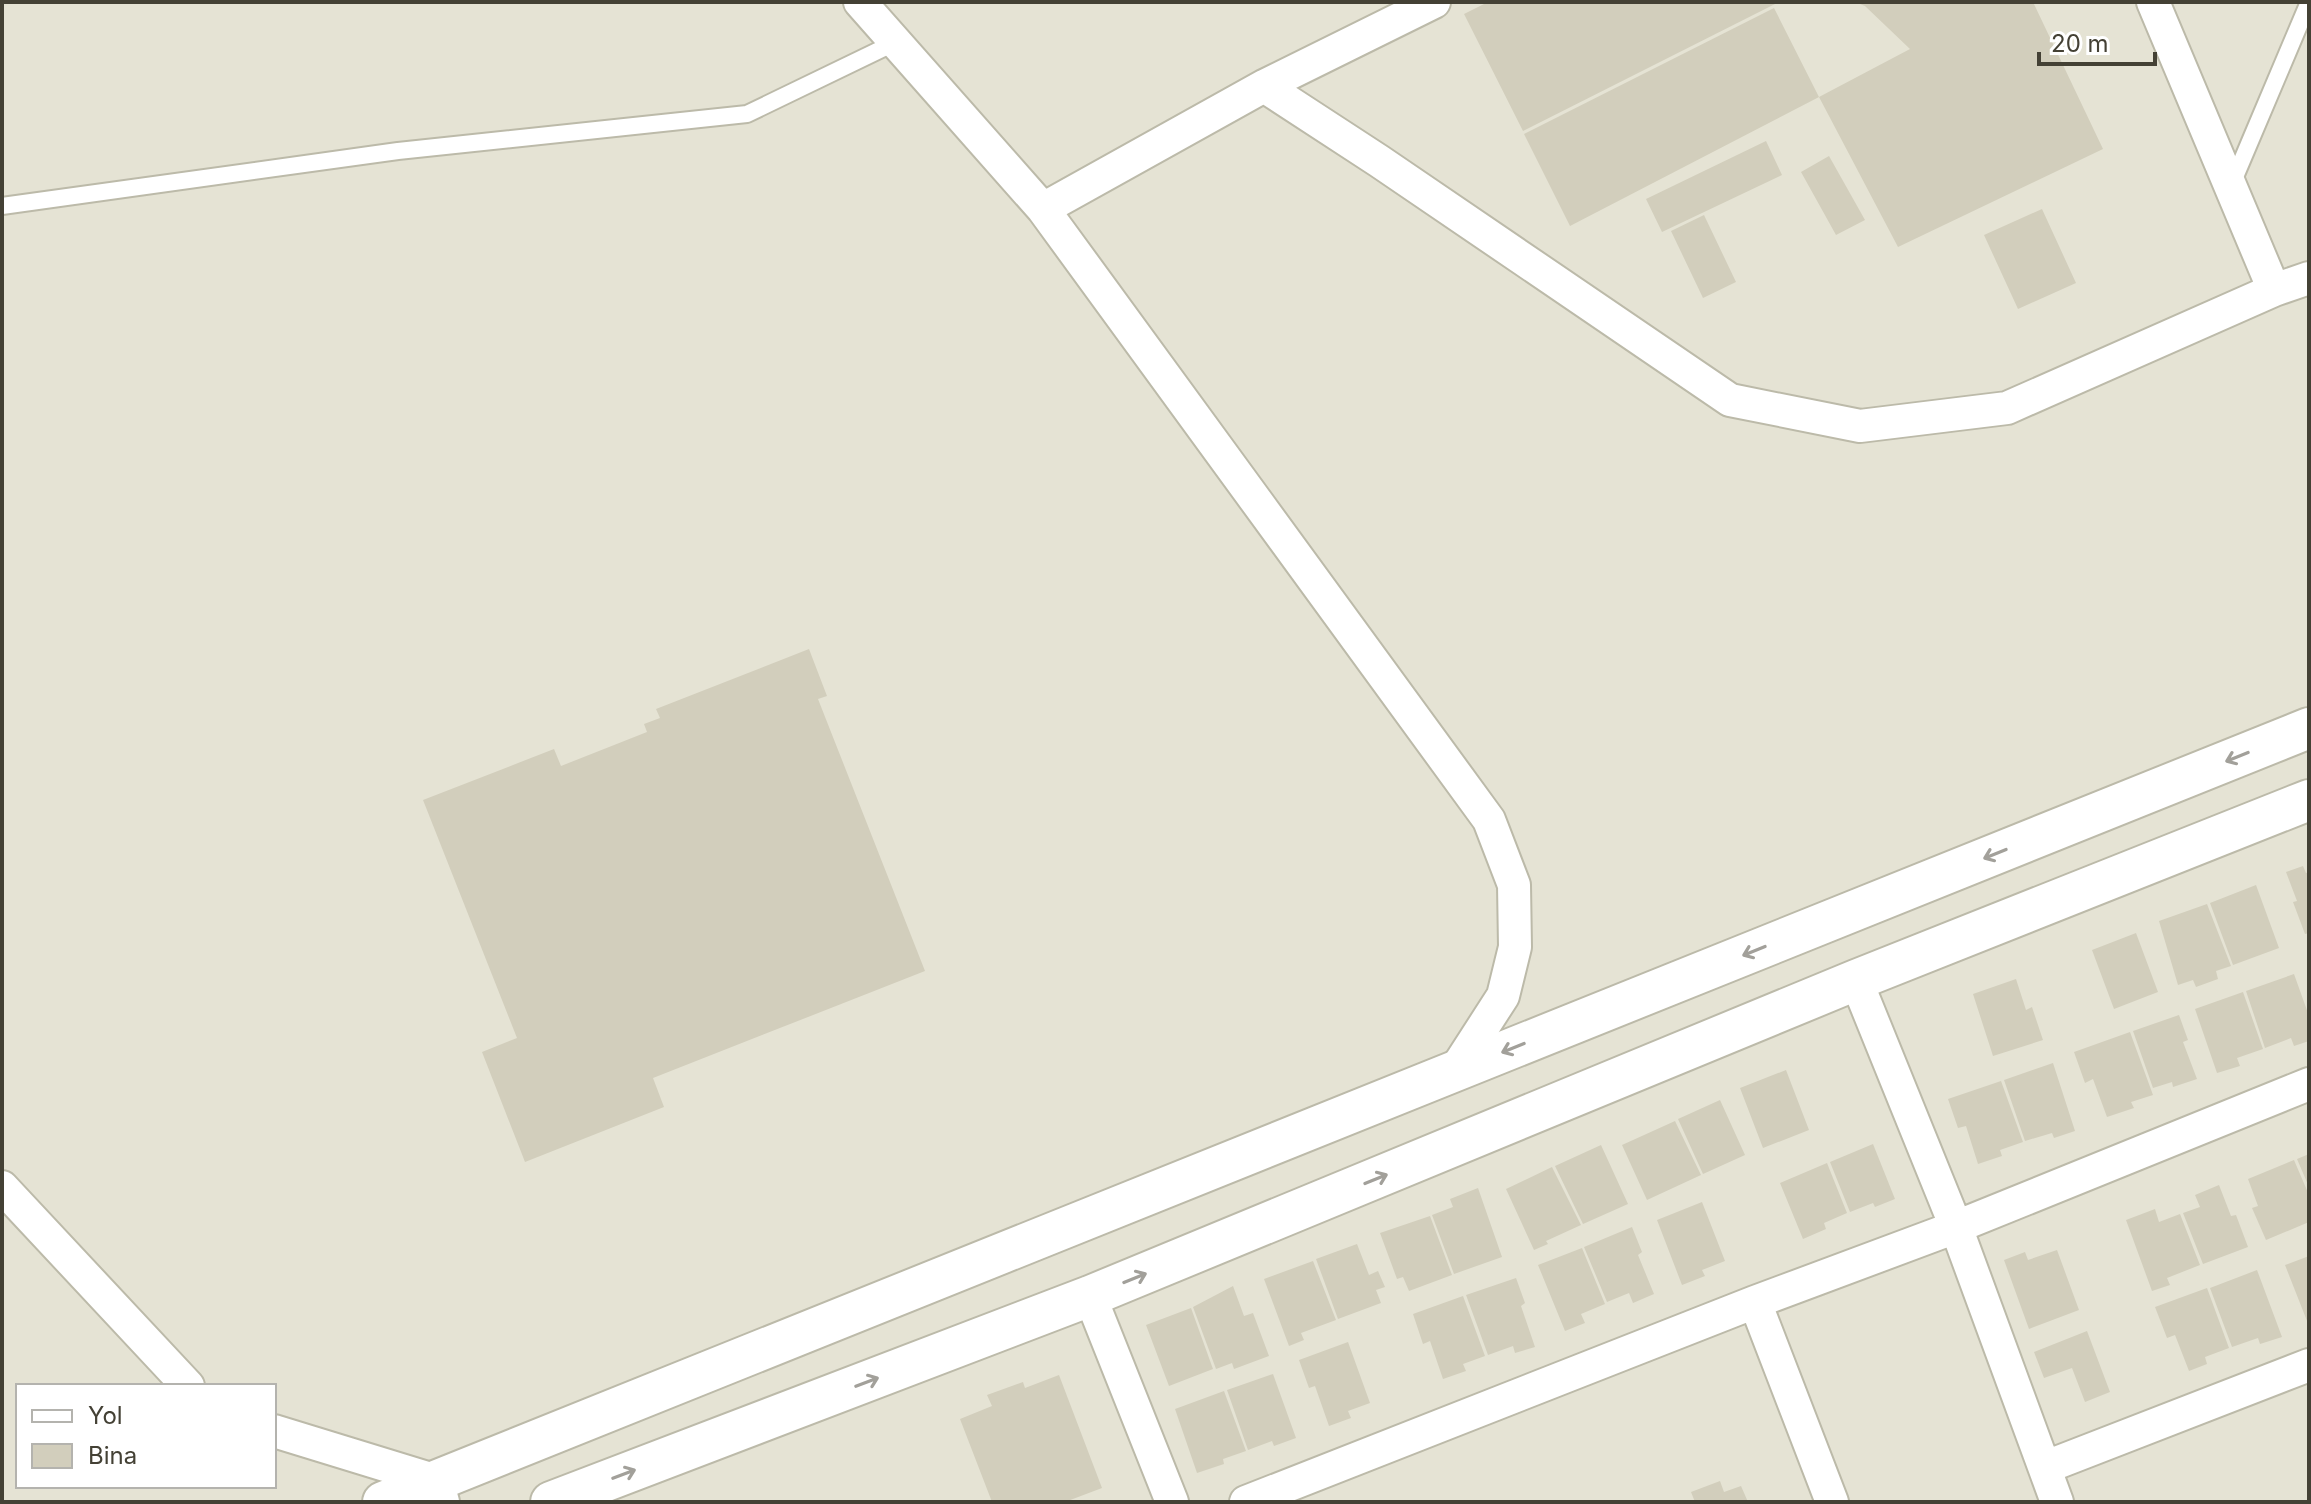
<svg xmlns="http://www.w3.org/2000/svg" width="2311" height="1504" font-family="Inter,sans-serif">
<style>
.residential{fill:#e5e3d4;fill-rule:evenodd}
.building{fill:#d2cebc}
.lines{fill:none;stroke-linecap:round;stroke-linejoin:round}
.service-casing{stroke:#bcbaa9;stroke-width:20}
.minor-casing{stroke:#bcbaa9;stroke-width:36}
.tertiary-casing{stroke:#bcbaa9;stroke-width:44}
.service{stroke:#fff;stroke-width:16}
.minor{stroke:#fff;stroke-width:32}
.tertiary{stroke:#fff;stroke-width:40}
.oneway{stroke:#a2a09a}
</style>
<rect width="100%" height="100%" fill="#f2f0e6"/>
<path class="residential" d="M2 2H2309V1502H2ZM18 1386H274V1486H18Z"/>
<path class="building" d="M1488 2H1779L1523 131 1464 14Z
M1855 2H2033L2103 149 1898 247 1819 97 1570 226 1524 134 1774 8 1819 97 1910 49 1865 6Z
M1766 141 1782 175 1662 232 1646 199Z
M1829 156 1865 220 1836 235 1801 172Z
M2042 209 2076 283 2018 309 1984 235Z
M1704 215 1736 282 1703 298 1671 231Z
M809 649 827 696 818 699 925 971 653 1078 664 1107 525 1162 482 1052 517 1038 423 800 554 749 561 766 647 732 644 724 660 718 656 709Z
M2303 866 2306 873 2309 872V933L2305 934 2293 902 2297 901 2286 872Z
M2256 885 2279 948 2233 965 2210 903Z
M2207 904 2231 966 2216 971 2218 979 2196 987 2193 980 2178 985 2159 921Z
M2136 933 2158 992 2114 1009 2092 950Z
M2294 974 2309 1016V1041L2294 1046 2291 1038 2265 1048 2246 991Z
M2016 979 2026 1010 2032 1007 2043 1040 1993 1056 1973 994Z
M2243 992 2263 1049 2237 1058 2240 1066 2217 1073 2195 1009Z
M2179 1015 2188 1040 2183 1042 2197 1079 2173 1087 2172 1082 2153 1088 2133 1031Z
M2130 1032 2153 1095 2131 1102 2134 1108 2107 1117 2093 1079 2085 1083 2074 1052Z
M2053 1063 2075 1131 2054 1138 2052 1133 2025 1141 2004 1080Z
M1786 1070 1809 1130 1763 1148 1740 1088Z
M2001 1081 2023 1142 2000 1150 2002 1156 1978 1164 1966 1126 1958 1128 1948 1099Z
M1720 1100 1745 1155 1703 1174 1678 1119Z
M1675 1121 1701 1175 1647 1200 1622 1145Z
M1873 1144 1895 1199 1875 1207 1873 1203 1850 1212 1830 1162Z
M1601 1145 1628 1204 1583 1224 1555 1166Z
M2309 1154V1187L2297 1159Z
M2294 1160 2309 1195V1222L2266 1240 2252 1208 2258 1206 2248 1179Z
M1827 1163 1847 1213 1824 1223 1826 1229 1803 1239 1780 1183Z
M1552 1167 1581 1225 1546 1241 1548 1244 1534 1250 1506 1189Z
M2219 1185 2231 1216 2236 1215 2248 1247 2203 1264 2183 1213 2200 1207 2195 1195Z
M1478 1188 1502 1257 1454 1274 1432 1215 1453 1207 1450 1199Z
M1702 1202 1725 1261 1702 1270 1705 1276 1682 1285 1657 1220Z
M2155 1209 2159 1222 2180 1214 2200 1265 2167 1278 2170 1285 2152 1291 2126 1220Z
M1430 1216 1452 1275 1409 1291 1403 1277 1397 1279 1380 1233Z
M1632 1227 1642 1252 1638 1255 1654 1294 1633 1303 1629 1293 1607 1302 1584 1247Z
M1357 1244 1369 1275 1378 1271 1385 1287 1376 1290 1381 1303 1338 1319 1316 1259Z
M1582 1248 1605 1304 1581 1314 1585 1323 1565 1331 1538 1265Z
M2057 1250 2079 1310 2029 1329 2004 1260 2025 1252 2028 1260Z
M2309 1256V1326L2285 1265Z
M1313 1261 1336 1320 1301 1333 1304 1340 1289 1346 1264 1279Z
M2257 1270 2282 1337 2260 1344 2258 1338 2232 1347 2210 1288Z
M1516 1278 1525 1303 1521 1306 1535 1347 1515 1353 1513 1346 1488 1355 1466 1295Z
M1233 1286 1244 1316 1253 1313 1269 1356 1234 1369 1232 1363 1216 1369 1193 1307Z
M2207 1288 2229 1348 2205 1357 2207 1364 2189 1371 2175 1335 2167 1338 2155 1307Z
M1463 1296 1485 1356 1463 1364 1466 1371 1443 1379 1430 1341 1423 1344 1413 1314Z
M1191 1308 1213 1369 1169 1386 1146 1325Z
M2087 1331 2110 1392 2085 1402 2072 1368 2044 1378 2034 1352Z
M1348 1342 1370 1403 1348 1411 1351 1418 1329 1426 1315 1386 1309 1388 1299 1360Z
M1273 1374 1296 1438 1274 1446 1272 1441 1248 1450 1227 1390Z
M1059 1375 1102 1488 1065 1502H992L960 1419 992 1406 987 1395 1023 1382 1025 1388Z
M1224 1391 1246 1451 1223 1459 1224 1464 1197 1473 1175 1409Z
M1720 1481 1724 1492 1741 1486 1748 1502H1695L1691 1492Z"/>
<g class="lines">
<defs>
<path id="service" d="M2232 184 2309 2
M2 206 398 151 747 114 896 42"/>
<path id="minor" d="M860 2 1043 209 1489 820 1514 885 1515 947 1503 996 1454 1072
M2153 2 2274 290
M1264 86 1379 161 1730 400 1860 426 2007 408 2274 290 2309 278
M1043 209 1264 86 1434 2
M1856 980 1956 1227 2057 1502
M2 1187 188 1386
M1090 1296 1172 1502
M1755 1302 1832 1502
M274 1431 437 1481 443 1502
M2046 1467 2309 1365
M1246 1502 1755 1302 1956 1227 2309 1084"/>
<path id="tertiary" d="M383 1502 2309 728
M551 1502 1090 1296 1856 980 2309 800"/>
</defs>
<use href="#service" class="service-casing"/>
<use href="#minor" class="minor-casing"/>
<use href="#tertiary" class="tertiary-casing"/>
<use href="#service" class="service"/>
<use href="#minor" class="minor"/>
<use href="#tertiary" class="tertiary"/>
</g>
<defs><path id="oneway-shaft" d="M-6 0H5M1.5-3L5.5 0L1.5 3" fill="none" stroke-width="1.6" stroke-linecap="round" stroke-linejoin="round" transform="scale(2)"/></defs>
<g class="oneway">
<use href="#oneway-shaft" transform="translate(2237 757) rotate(158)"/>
<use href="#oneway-shaft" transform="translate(1995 854) rotate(158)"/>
<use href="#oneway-shaft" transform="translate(1754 951) rotate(158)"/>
<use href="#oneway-shaft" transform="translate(1513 1048) rotate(158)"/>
<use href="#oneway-shaft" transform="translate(1376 1179) rotate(-22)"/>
<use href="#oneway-shaft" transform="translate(1135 1278) rotate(-22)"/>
<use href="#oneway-shaft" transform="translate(867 1382) rotate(-21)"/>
<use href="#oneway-shaft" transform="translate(624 1474) rotate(-21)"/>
</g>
<rect width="2311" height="1504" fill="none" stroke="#444135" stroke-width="8"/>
<rect x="16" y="1384" width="260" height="104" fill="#ffffff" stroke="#b4b3ae" stroke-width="2"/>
<rect x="32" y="1410" width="40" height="12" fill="#ffffff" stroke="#b4b3ae" stroke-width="2"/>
<text x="88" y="1424" font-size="24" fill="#444135">Yol</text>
<rect x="32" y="1444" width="40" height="24" fill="#d2cebc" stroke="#b4b3ae" stroke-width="2"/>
<text x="88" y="1464" font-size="24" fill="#444135">Bina</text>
<path d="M2039 52v12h116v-12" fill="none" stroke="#444135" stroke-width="4"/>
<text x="2051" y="52" font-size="24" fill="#444135" stroke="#ffffff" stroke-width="6" paint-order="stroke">20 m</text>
</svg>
